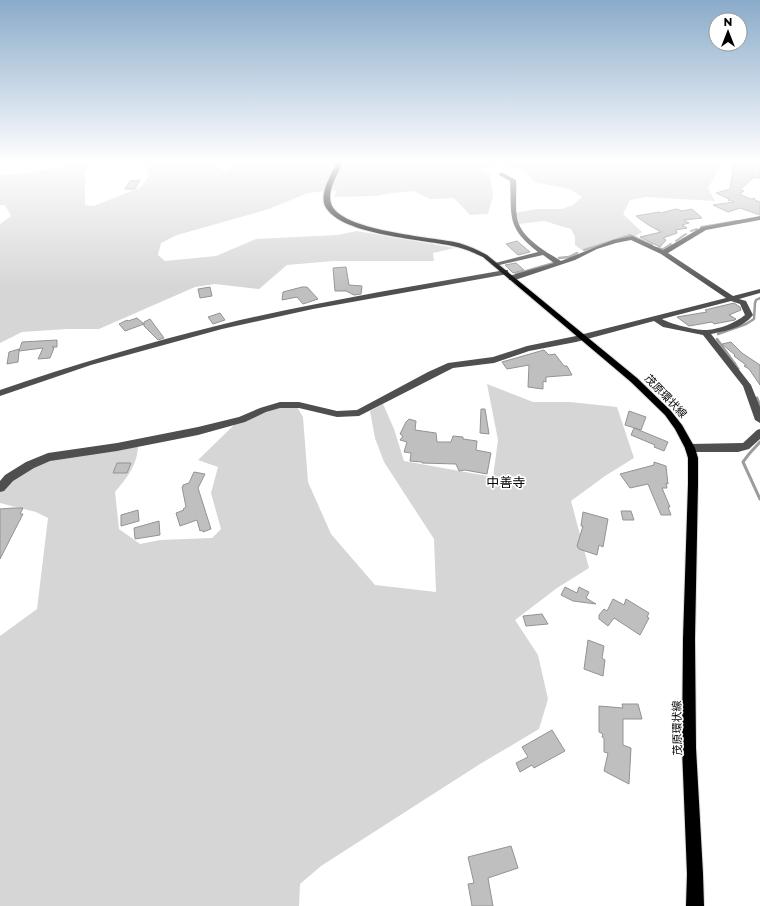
<svg xmlns="http://www.w3.org/2000/svg" width="760" height="906" font-family="Montserrat,'Noto Sans JP',sans-serif">
<style>
.green{fill:#d6d6d6}
.lines{fill:none;stroke-linecap:round;stroke-linejoin:round}
.stream-far2{stroke:#9d9d9d;stroke-width:2}
.stream-far1{stroke:#9d9d9d;stroke-width:2.5}
.stream{stroke:#9d9d9d;stroke-width:3}
.building{fill:#bfbfbf;stroke:#939393}
.major-casing{stroke:#dbdbdb;stroke-width:2}
.minor{fill:#4f4f4f;fill-rule:evenodd}
.major{fill:#000;fill-rule:evenodd}
.labels{text-anchor:middle;dominant-baseline:central;stroke-width:3.5;stroke-linejoin:round;paint-order:stroke}
.street-label{font-size:11px;fill:#000;stroke:#fff}
.quarter-label{font-size:13px;fill:#000;stroke:#fff}
</style>
<rect width="100%" height="100%" fill="#fff"/>
<path class="green" d="M65 162H88L85 174V205L94 206 141 187 149 176 146 162H209L225 172 234 166 231 162H723L708 188 715 201 646 197 630 200 623 214 642 232 634 237H627L610 241 583 251 575 245V237L571 229 544 221 519 224 515 213 536 209H562L573 205 582 197 570 189 534 182C532 179 530 174 526 172 512 163 494 164 479 169L490 174 493 196 488 214 470 215 454 198 430 199 414 191 392 193 375 196 334 197 337 190 308 193 269 209 177 235 161 243 158 255 165 261 216 256 256 239 337 235 357 231 455 248 433 253 434 261H333L287 265 259 289 215 284 195 287 99 329H67L22 332 0 343V224L11 216 5 205H0V175L35 172 65 166Z
M487 384 533 402H570L617 407 634 458 605 476 571 501 589 568 557 588 515 620 538 655 548 699 539 729 480 764 321 866 300 884 299 906H0V636L37 609 48 518 36 512 0 503V491L9 482 49 459 138 445C138 464 127 478 115 492L119 529 140 544 160 540 212 538 221 529 211 493 218 467 198 460 235 424 280 407H297L303 417 308 482 331 534 375 585 436 592 434 539 384 462 375 438 370 411 383 404 394 429 404 461 493 477 498 440Z"/>
<g class="lines">
<path class="stream-far2" d="M701 227 737 221
M691 231 697 229
M676 241 686 234
M657 248 663 249 671 244
M584 250 630 235 652 245"/>
<path class="stream-far1" d="M559 258 569 257 577 253
M516 274 554 263
M718 334 746 324 754 319 755 303 756 300 760 298
M717 339 735 364"/>
<path class="stream" d="M734 363 738 369
M757 398 760 406
M760 442 749 454 743 462 760 499"/>
</g>
<path class="building" d="M734 162H760V178L754 177 740 190 744 191 739 194 751 199 754 198 755 200 760 202V215L740 208 728 212 713 205 734 202 730 200 728 201 729 199 716 193 730 189Z
M140 180 135 189H125L130 181Z
M676 209 682 211 692 209 702 218 684 220 689 223 682 225 687 228 676 230 677 233 663 238 666 240 660 247 640 237 661 232 647 224 636 216 659 212 661 213Z
M517 241 530 252 518 255 506 244Z
M516 263 524 270 513 273 505 265Z
M346 267 349 285 362 286 361 294 354 295 346 291H335L333 268Z
M210 287 212 296 200 298 198 289Z
M302 287H307L318 299 303 304 297 297 282 300 283 292Z
M734 303 740 307 741 310 729 315 736 319 735 320 714 324 712 322 689 326 677 317 707 312 705 310Z
M220 313 225 320 213 324 208 317Z
M137 318 144 324 125 331 119 324 127 320 128 321Z
M150 319 164 338 158 340 144 326V322Z
M57 340V347H52L54 348 50 358 38 359 43 348 19 351 18 362 7 364 9 352 19 349V351L22 342Z
M731 342 742 353 760 365V385L749 369 744 366 746 365 734 356 735 355 722 344Z
M544 350 549 355 555 354 564 366H567L572 375 546 377V382L543 381V389L528 387 529 365 507 369 502 362Z
M481 409H485L489 434 480 433Z
M629 411 646 417 641 430 625 425Z
M409 419 416 421 415 430 436 433 437 442H451L453 436 463 437V439L477 441 476 450 491 453 487 474 465 470 459 471 456 464 422 463V462L410 461 411 453 404 452 407 442 400 440 403 436 400 434 406 422Z
M634 428 668 442 664 451 654 447 655 445 631 435Z
M654 462 666 466 668 484 666 483 667 488H662L670 507H668L671 515H661L648 484 630 488 620 474 654 465Z
M117 463H131L127 473H113Z
M194 472 205 474 198 488 211 529 203 532 202 530 200 531 197 520 180 526 176 513 184 510 183 509 186 507 182 487H183V485L189 483Z
M13 508H23L20 514H23L0 559V509Z
M138 510 139 521 121 526V515Z
M621 511H631L634 520H623Z
M583 512 608 519 603 547 599 545 597 555 579 549 577 546 583 526H581Z
M159 521 160 535 135 539 134 528Z
M565 587 577 593 579 587 589 592 586 598 596 604 573 601 561 595Z
M613 599 624 605 626 599 649 613 647 617 649 618 640 635 614 618 608 626 599 619V615L604 609 607 611Z
M542 614 548 624 526 626 523 616Z
M588 640 604 646 602 658 605 660 603 676 584 669Z
M622 704H638L642 719H623V745L631 748 629 784 604 771 608 753 604 752V738L602 737 603 734 599 732V706L623 708Z
M552 730 565 751 534 768 532 765 520 772 516 763 528 757 522 747Z
M511 846 518 868 488 878 493 906H472L468 884 474 883 468 857Z"/>
<g class="lines">
<defs>
<path id="major" d="M337 162H343C338 174 327 190 331 203 338 231 434 237 459 243 469 246 478 250 487 255L637 378 671 411 682 425 695 448 698 458V484L695 639 696 748 703 874 704 906H686L687 874 682 748 683 639 688 484V458L685 448 675 429 665 415 631 382 483 257C474 253 466 249 457 247 426 239 340 236 325 206 319 193 332 173 337 162Z"/>
</defs>
<use href="#major" class="major-casing"/>
<path class="minor" d="M499 173H503L516 180C517 192 515 205 517 218 521 238 545 251 561 261L613 240 632 236 663 250 702 227 760 216V220L706 230 668 253 733 296 760 289V293L739 299 746 301 753 315C743 328 726 331 711 334L751 385 760 407V423L755 420 743 386 703 335 663 327 654 321 576 342 529 351 494 363 453 368 359 416 337 417 299 408H280L266 412 245 422 198 435 117 451 50 461 34 468 13 481 4 491 0 492V481L5 475 26 462 48 453 117 443 198 427 239 417 260 408 280 402H299L337 411 357 410 428 372 448 363 493 357 527 346 576 336 726 298 661 254 631 240 616 243 597 249 575 260 515 280H509V276L554 263 543 255 495 266 491 264 538 252C506 227 512 217 510 181L499 175ZM731 301 740 304 745 315C735 323 720 329 707 330 698 331 670 324 662 319Z
M505 270H508V274L313 309 222 329 91 365 0 396V390C73 365 146 343 220 325 314 302 410 287 505 270Z
M760 429V439L749 449 738 452H690L686 451 685 448 686 445 690 444 743 443 757 430Z"/>
<use href="#major" class="major"/>
</g>
<linearGradient id="sky" x2="0" y2="1"><stop stop-color="#8aabca"/><stop offset="0.56" stop-color="#fff"/><stop offset="1" stop-color="#fff" stop-opacity="0"/></linearGradient>
<rect width="760" height="289" fill="url(#sky)"/>
<g class="labels">
<g class="street-label">
<text transform="translate(666 396) rotate(46)">茂原環状線</text>
<text transform="translate(677 728) rotate(-91)">茂原環状線</text>
</g>
<g class="quarter-label">
<text x="506" y="482">中善寺</text>
</g>
</g>
<g transform="translate(728 32)"><circle r="19" fill="#ffffff" stroke="#999999"/>
<path d="M0-3L7 15L0 10L-7 15Z" fill="#000000"/>
<text y="-6" font-size="11" font-weight="bold" text-anchor="middle" fill="#000000">N</text>
</g>
</svg>
